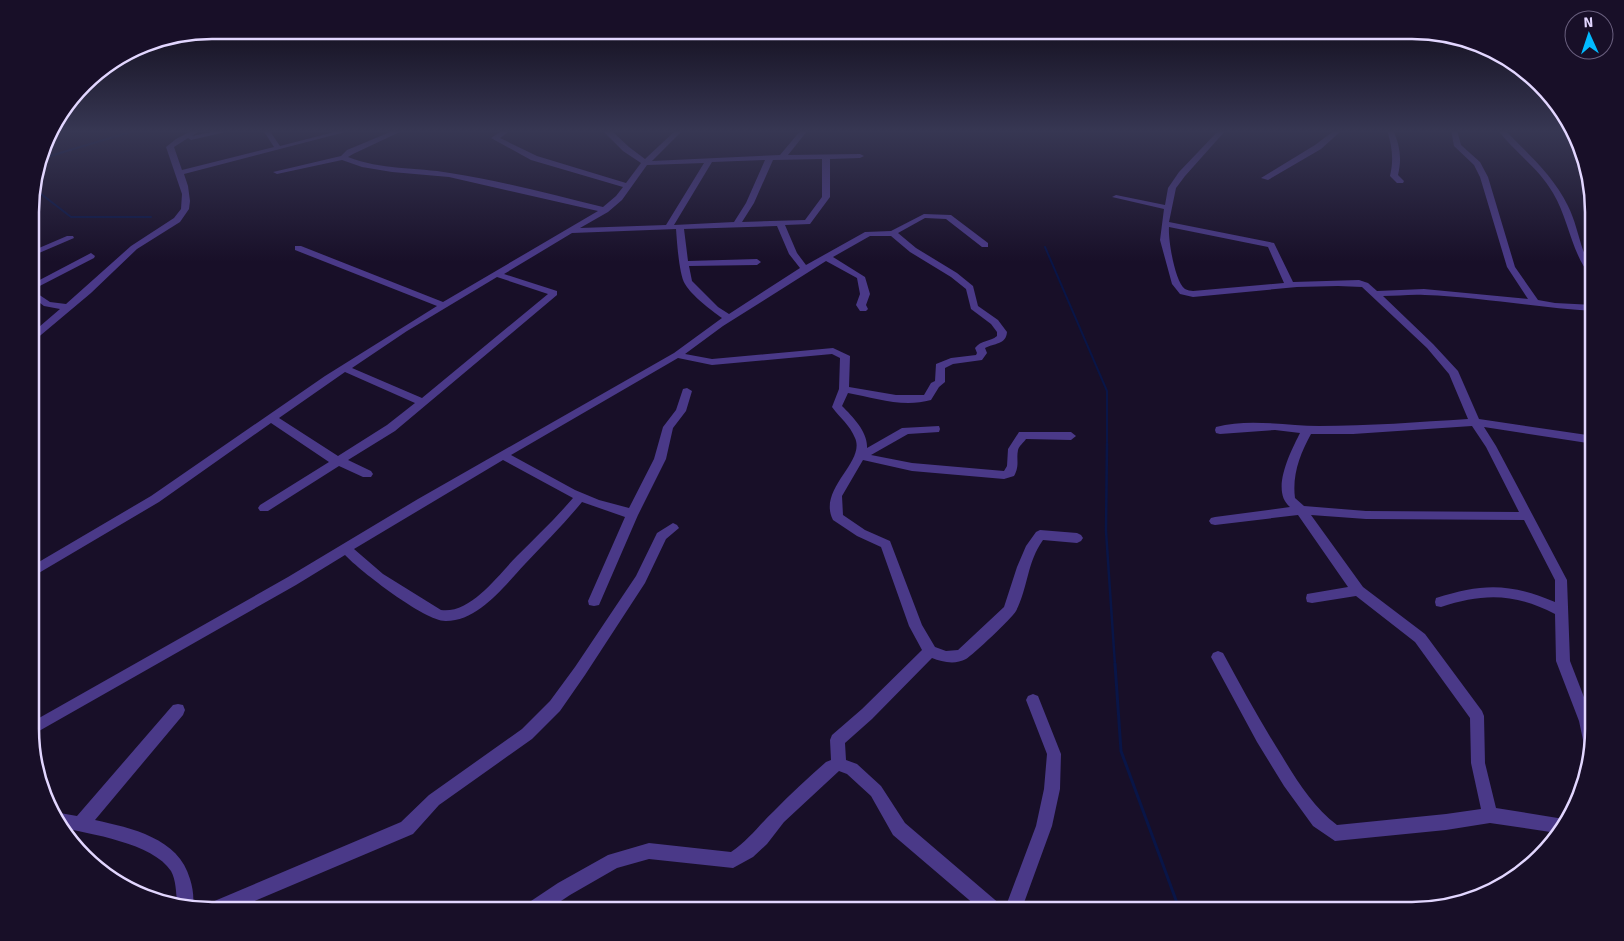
<svg xmlns="http://www.w3.org/2000/svg" width="1624" height="941" font-family="Signika,sans-serif">
<style>
.lines{fill:none;stroke-linecap:round;stroke-linejoin:round}
.stream-far2{stroke:#091547;stroke-width:2}
.stream-far1{stroke:#091547;stroke-width:2.5}
.stream{stroke:#091547;stroke-width:3}
.minor{fill:#4a3988;fill-rule:evenodd}
.rim{fill:none;stroke:#e2d6ff;stroke-width:2.5}
</style>
<rect width="100%" height="100%" fill="#180f28"/>
<g class="lines">
<path class="stream-far2" d="M40 159 137 130
M32 187 71 217H151
M1045 247 1107 391V445"/>
<path class="stream-far1" d="M1107 444 1106 531 1115 665"/>
<path class="stream" d="M1115 664 1121 751 1180 911"/>
<path class="minor" d="M193 130H201L192 136 221 130H234L191 140 188 138 174 147 182 170 274 147 263 130H269L280 146 342 130H353L184 174 188 186 190 201 189 209 180 222 137 249 91 293 35 340 32 341V333L60 309 44 306 32 297V290L50 302 66 304 131 246 174 218 181 209 182 194 166 147 176 139Z
M395 130H404L353 154 348 157C381 170 416 167 450 173 502 181 553 195 603 207L616 196 623 187 531 160 491 138 503 130H511L500 138 537 156 626 183 641 163 623 151 602 130H610L615 134 629 147 645 159 676 130H683L652 161 780 155 801 130H808L788 155 860 154 864 156 860 158 830 159V197L810 224 785 225 797 253 806 265 865 232 891 231 924 214 951 215 988 243V247H982L946 219 925 218 898 233 916 248 957 273 973 286 978 306 998 320 1007 332C1006 345 994 343 985 348L987 353 982 360 953 364 945 368V382L939 387 931 400C903 408 875 398 848 393L842 406C853 417 868 432 867 448L902 428 939 426 940 429 939 432 908 434 871 455 912 463 1004 471 1007 466 1008 449 1019 432H1071L1076 436 1071 440 1026 439C1024 442 1019 446 1018 450 1016 460 1020 465 1014 476L1004 479 912 471 863 460 842 496 843 515 865 530 890 541 922 625 935 647 946 651 958 650 1004 607 1017 567 1026 546 1036 532 1040 530 1077 533 1081 535 1083 538 1081 541 1077 543 1043 540C1027 562 1028 588 1016 611 1012 618 973 655 966 659 955 665 942 662 932 658L872 719 845 743 846 760 857 764 881 786 905 823 1001 905 1003 911H982L893 835 871 796 847 774 839 771 784 822 767 844 753 857 733 868 649 859 617 868 570 895 546 911H523L525 905 558 883 608 855 649 843 731 852C749 840 759 825 774 811 790 794 808 778 826 762L831 760 830 740 832 735 862 709 922 650 909 626 881 547 857 536 833 520C817 489 866 462 855 438 850 425 840 418 832 407L839 389 840 358 832 354 712 365 678 358 511 455 575 490 599 500 629 508 654 459 663 427 676 410 683 389 687 388 692 391 686 411 673 428 666 459 638 515 599 605 594 606 589 605 588 601 625 517 582 502C564 524 544 544 525 564 505 585 479 621 446 621 426 622 360 571 345 555L296 585 32 735V722L288 577 418 499 674 353 722 318C711 310 692 296 685 284 679 275 677 241 676 229L572 233 504 274 557 291V295L395 431 348 460 371 471 373 474 371 477H363L339 466 268 511H260L258 508 260 505 329 462 271 423 159 502 32 577V566L151 496 325 376 437 306 295 250V246H301L443 302 598 211 449 177 392 172 362 167 342 160 277 174 273 172 341 156 347 150ZM822 159V197L805 220 742 222 754 203 773 160ZM765 160 746 203 734 222 674 225 712 162ZM704 163 666 225 580 228 608 212 622 200 647 165ZM777 226 789 254 800 268 729 314 718 307 692 281 689 266 757 265 761 262 757 259 688 261 684 229ZM870 236H891L910 252 951 277 966 289 971 309 991 324 997 332V336C990 342 981 340 975 348L977 353 976 355 951 358 936 364 935 381 931 383 924 395H896L849 387 850 356 833 348 712 359 685 354 723 326 826 261 857 278 860 294 856 305 860 311H866L868 309 866 305 870 294 865 277 833 257ZM497 277 548 294 422 398 352 368 407 331ZM345 372 415 403 387 425 338 456 279 418ZM503 460 573 498C555 519 536 537 517 556 498 575 471 614 441 610L383 574 354 549Z
M1219 130H1226L1185 176 1176 188 1169 222 1274 243 1293 282 1359 280 1368 283 1377 291 1424 289 1528 299 1507 267 1480 177 1474 165 1454 146 1451 130H1457L1461 145 1480 162 1488 177 1515 267 1538 300 1555 303 1594 305V311C1537 308 1482 297 1425 295 1411 294 1397 296 1383 296L1433 344 1458 371 1479 419 1594 436V444L1484 427 1496 446 1567 580 1570 661 1594 723V741L1589 755 1586 754 1579 721 1556 661 1555 614C1515 593 1483 593 1441 607L1436 606 1435 602 1436 598C1483 583 1510 583 1555 602V580L1524 520 1366 519 1311 515 1363 587 1425 634 1482 711 1484 716 1485 763 1496 808 1570 820 1557 833 1490 823 1446 830 1335 841 1313 826 1284 786 1257 742 1211 657 1213 653 1218 651 1223 653C1242 688 1261 723 1282 756 1297 781 1314 808 1337 825L1446 814 1481 809 1471 763 1470 718 1415 642 1356 596 1312 603 1307 602 1306 598 1307 594 1348 587 1298 515 1215 525 1211 524 1209 521 1211 518 1215 517 1290 507C1270 491 1291 451 1300 433L1275 430 1220 434 1216 433 1215 430 1216 427C1249 418 1287 426 1319 426 1369 426 1419 422 1468 419L1449 374 1427 348 1362 287 1338 286 1297 287 1193 297 1180 294 1172 284 1160 240 1164 209 1112 197 1116 195 1165 205 1168 188 1179 172ZM1169 227 1268 247 1284 283 1193 291C1191 291 1187 290 1185 289 1175 282 1168 240 1169 227ZM1472 426 1486 447 1519 512 1366 511 1304 506 1295 498C1292 475 1300 454 1311 434H1353Z
M1335 130H1342L1321 149 1268 180 1261 178 1315 145Z
M1387 130H1393C1400 145 1402 159 1398 175L1404 181 1403 183H1397L1390 176C1394 159 1392 146 1387 130Z
M1498 130H1505C1528 154 1553 175 1568 206 1575 220 1578 235 1583 250 1587 260 1594 267 1594 278L1591 277C1571 252 1569 220 1553 193 1539 168 1514 152 1498 130Z
M67 236H73L74 238 32 256V251Z
M91 253 95 256 94 258 32 290V284Z
M673 523 677 525 679 528 666 539 645 583 585 675 560 711 532 739 439 805 413 834 231 911H211L203 909 205 905 401 822 429 795 522 729 550 701 575 667 636 576 657 533Z
M1033 694 1038 696 1061 754 1060 789 1052 826 1021 911H1004L1036 826 1044 789 1047 754 1026 700 1028 696Z
M178 704 183 705 185 710 183 715 95 820C131 828 179 838 190 879 193 888 194 898 193 906L177 902C176 892 176 880 171 871 153 843 90 834 59 827L54 812 77 816 173 705Z"/>
</g>
<linearGradient id="sky" x2="0" y2="1"><stop stop-color="#0d0816"/><stop offset="0.5" stop-color="#373753"/><stop offset="1" stop-color="#373753" stop-opacity="0"/></linearGradient>
<rect width="1624" height="262" fill="url(#sky)"/>
<path d="M0 0H1624V941H0ZM212 39H1412A173 173 0 0 1 1585 212V729A173 173 0 0 1 1412 902H212A173 173 0 0 1 39 729V212A173 173 0 0 1 212 39Z" fill="#180f28" fill-rule="evenodd"/>
<path class="rim" d="M212 39H1412A173 173 0 0 1 1585 212V729A173 173 0 0 1 1412 902H212A173 173 0 0 1 39 729V212A173 173 0 0 1 212 39Z"/>
<g transform="translate(1589 35) rotate(357)"><circle r="24" fill="#180f28" stroke="#695f7e"/>
<path d="M0-4L9 19L0 12L-9 19Z" fill="#02baff"/>
<text y="-8" font-size="14" font-weight="bold" text-anchor="middle" fill="#e2d6ff">N</text>
</g>
</svg>
